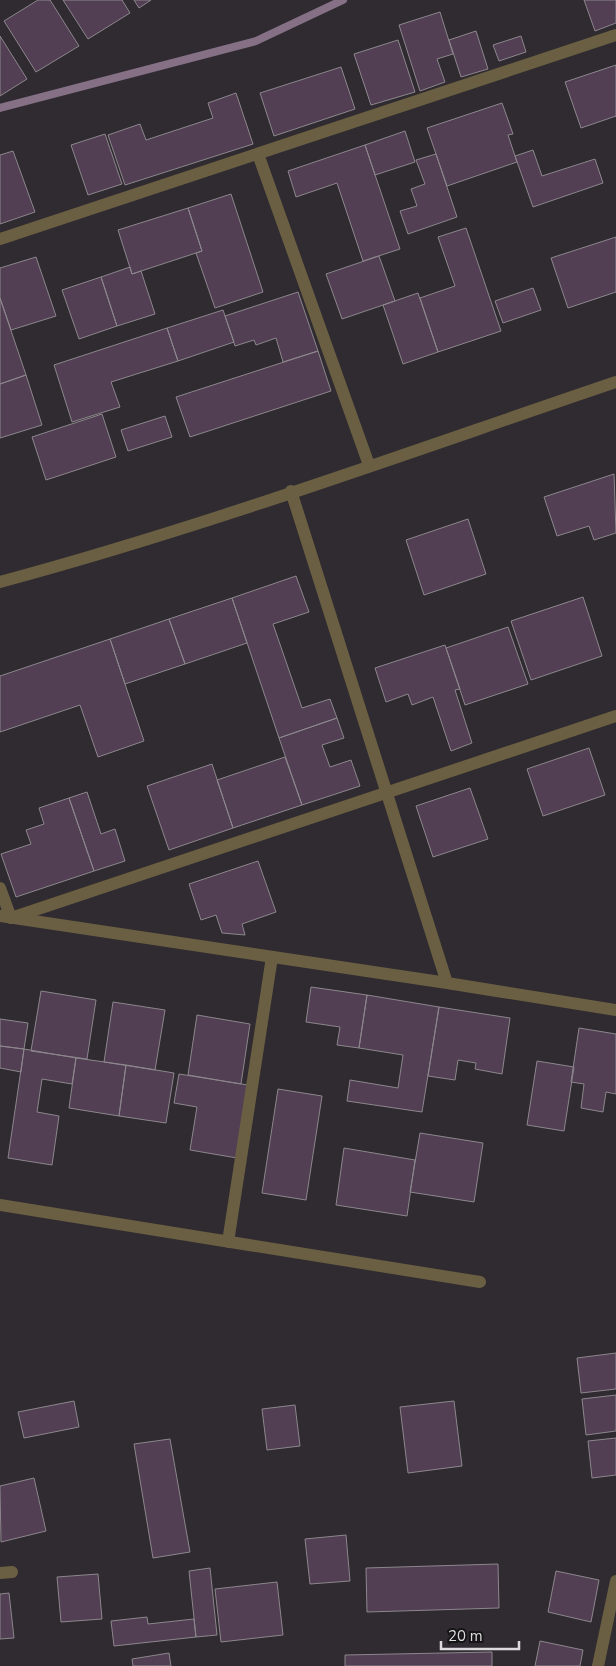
<svg xmlns="http://www.w3.org/2000/svg" width="616" height="1666" font-family="'Nunito Sans',sans-serif">
<style>
.lines{fill:none;stroke-linecap:round;stroke-linejoin:round}
.stream{stroke:#857086;stroke-width:8}
.building{fill:#523f54;stroke:#8c878c}
.minor{stroke:#6a5f42;stroke-width:12}
</style>
<rect width="100%" height="100%" fill="#2f2b30"/>
<g class="lines">
<path class="stream" d="M0 108 256 41 343 0"/>
</g>
<path class="building" d="M38 0H50L79 46 36 72 4 21Z
M63 0H122L130 13 88 39Z
M134 0H151L139 8Z
M584 0H616V23L595 31Z
M440 12 453 54 437 59 445 82 420 91 399 25Z
M476 31 488 69 461 77 449 40Z
M0 36 27 79 0 96Z
M521 36 526 52 499 61 493 45Z
M398 40 415 92 371 105 354 54Z
M616 65V116L581 128 565 82Z
M341 67 355 109 274 136 260 93Z
M236 93 253 144 125 185 108 135 140 124 146 140 213 118 208 103Z
M502 103 513 134 508 135 517 162 447 186 427 128Z
M405 131 415 162 375 175 365 145Z
M105 134 122 184 88 195 71 145Z
M365 145 400 249 363 261 337 183 296 197 288 171Z
M533 150 542 176 595 159 603 183 533 207 515 156Z
M13 151 35 212 0 224V155Z
M436 154 457 217 408 234 400 211 417 206 411 189 425 184 416 160Z
M231 194 263 292 215 308 196 253 202 251 188 208Z
M188 208 202 251 132 274 118 230Z
M466 228 501 331 438 352 420 298 455 286 438 237Z
M616 237V292L568 308 551 258Z
M379 256 395 301 342 319 326 274Z
M36 257 56 316 11 330 0 298V268Z
M130 267 132 274 141 271 155 314 117 326 101 277Z
M101 277 117 326 79 339 62 290Z
M533 288 541 310 503 323 495 301Z
M298 292 318 351 283 362 276 338 256 345 254 340 235 346 225 316Z
M418 293 438 352 403 364 383 305Z
M0 298 26 375 0 384Z
M223 310 234 342 178 361 167 328Z
M167 328 178 361 111 382 120 407 72 422 54 365Z
M318 351 331 391 190 437 176 397Z
M26 375 42 425 0 438V384Z
M102 414 116 457 46 480 32 437Z
M165 416 172 437 128 451 121 430Z
M614 474 616 533 594 540 589 526 557 536 544 497Z
M468 519 486 574 424 595 406 540Z
M296 576 309 612 273 624 302 708 330 699 337 718 279 738 232 598Z
M583 597 602 656 531 680 511 621Z
M232 598 247 643 185 664 169 619Z
M169 619 185 664 125 684 110 639Z
M508 627 528 684 465 705 446 648Z
M110 639 144 741 98 757 80 705 0 732V676Z
M445 645 460 689 455 690 472 743 451 751 433 697 412 705 408 694 386 702 375 668Z
M337 718 344 738 322 745 330 767 351 760 360 786 302 805 279 738Z
M589 748 605 795 543 816 527 769Z
M285 757 302 805 233 828 217 780Z
M212 764 233 828 169 850 147 786Z
M470 788 488 839 433 857 416 806Z
M87 792 101 834 115 829 125 861 94 871 69 798Z
M69 798 94 871 16 897 1 854 31 844 26 830 44 824 39 808Z
M258 861 276 912 242 924 245 935 222 933 216 915 201 920 189 884Z
M311 987 367 995 359 1048 337 1045 340 1027 306 1022Z
M41 991 96 1000 87 1059 31 1051Z
M367 995 439 1007 422 1112 347 1101 350 1080 398 1088 403 1055 359 1048Z
M113 1002 165 1010 155 1070 104 1062Z
M439 1007 510 1018 502 1074 475 1069 476 1063 458 1060 455 1080 428 1076Z
M197 1015 250 1024 241 1084 188 1075Z
M0 1019 28 1023 24 1049 0 1046Z
M579 1028 616 1034V1094L606 1092 603 1112 581 1108 584 1084 571 1082Z
M0 1046 24 1049 21 1072 0 1068Z
M24 1049 76 1058 72 1084 42 1079 37 1112 59 1116 52 1165 8 1158Z
M76 1058 126 1065 119 1116 69 1108Z
M537 1061 574 1067 564 1131 527 1125Z
M126 1065 174 1073 166 1123 119 1116Z
M179 1074 248 1085 237 1158 190 1150 197 1107 174 1103Z
M278 1089 322 1096 306 1200 262 1193Z
M420 1133 483 1143 474 1202 410 1192Z
M344 1148 415 1160 407 1216 336 1205Z
M616 1353V1389L581 1393 577 1358Z
M616 1395V1431L586 1435 582 1399Z
M74 1401 79 1427 24 1438 18 1412Z
M454 1401 462 1466 408 1473 400 1407Z
M295 1405 300 1446 267 1450 262 1409Z
M616 1438V1475L592 1478 588 1441Z
M170 1439 190 1552 153 1558 134 1444Z
M34 1478 46 1531 1 1542 0 1486Z
M346 1535 350 1581 310 1584 305 1539Z
M498 1564 499 1608 367 1612 366 1568Z
M210 1568 217 1635 196 1637 189 1571Z
M556 1571 599 1580 591 1622 548 1612Z
M98 1574 102 1619 61 1622 57 1577Z
M277 1582 283 1635 221 1642 215 1589Z
M9 1593 14 1638 0 1639V1594Z
M147 1617 148 1624 194 1619 196 1637 114 1646 111 1621Z
M540 1641 583 1650 580 1666H535Z
M492 1652V1666H345V1655Z
M169 1653 171 1666H133L132 1659Z"/>
<g class="lines">
<path class="minor" d="M258 154 369 465
M0 239 616 35
M291 491 447 983 616 1010
M0 582C208 526 412 451 616 382
M0 888 11 918 616 716
M0 916 447 983
M0 1205 480 1282
M228 1242 272 957
M0 1573 12 1572
M598 1666 616 1581"/>
</g>
<path d="M441 1641v8h78v-8" fill="none" stroke="#dddbdd" stroke-width="2.5"/>
<text x="448" y="1641" font-size="15" fill="#dddbdd" stroke="#161416" stroke-width="4" paint-order="stroke">20 m</text>
</svg>
